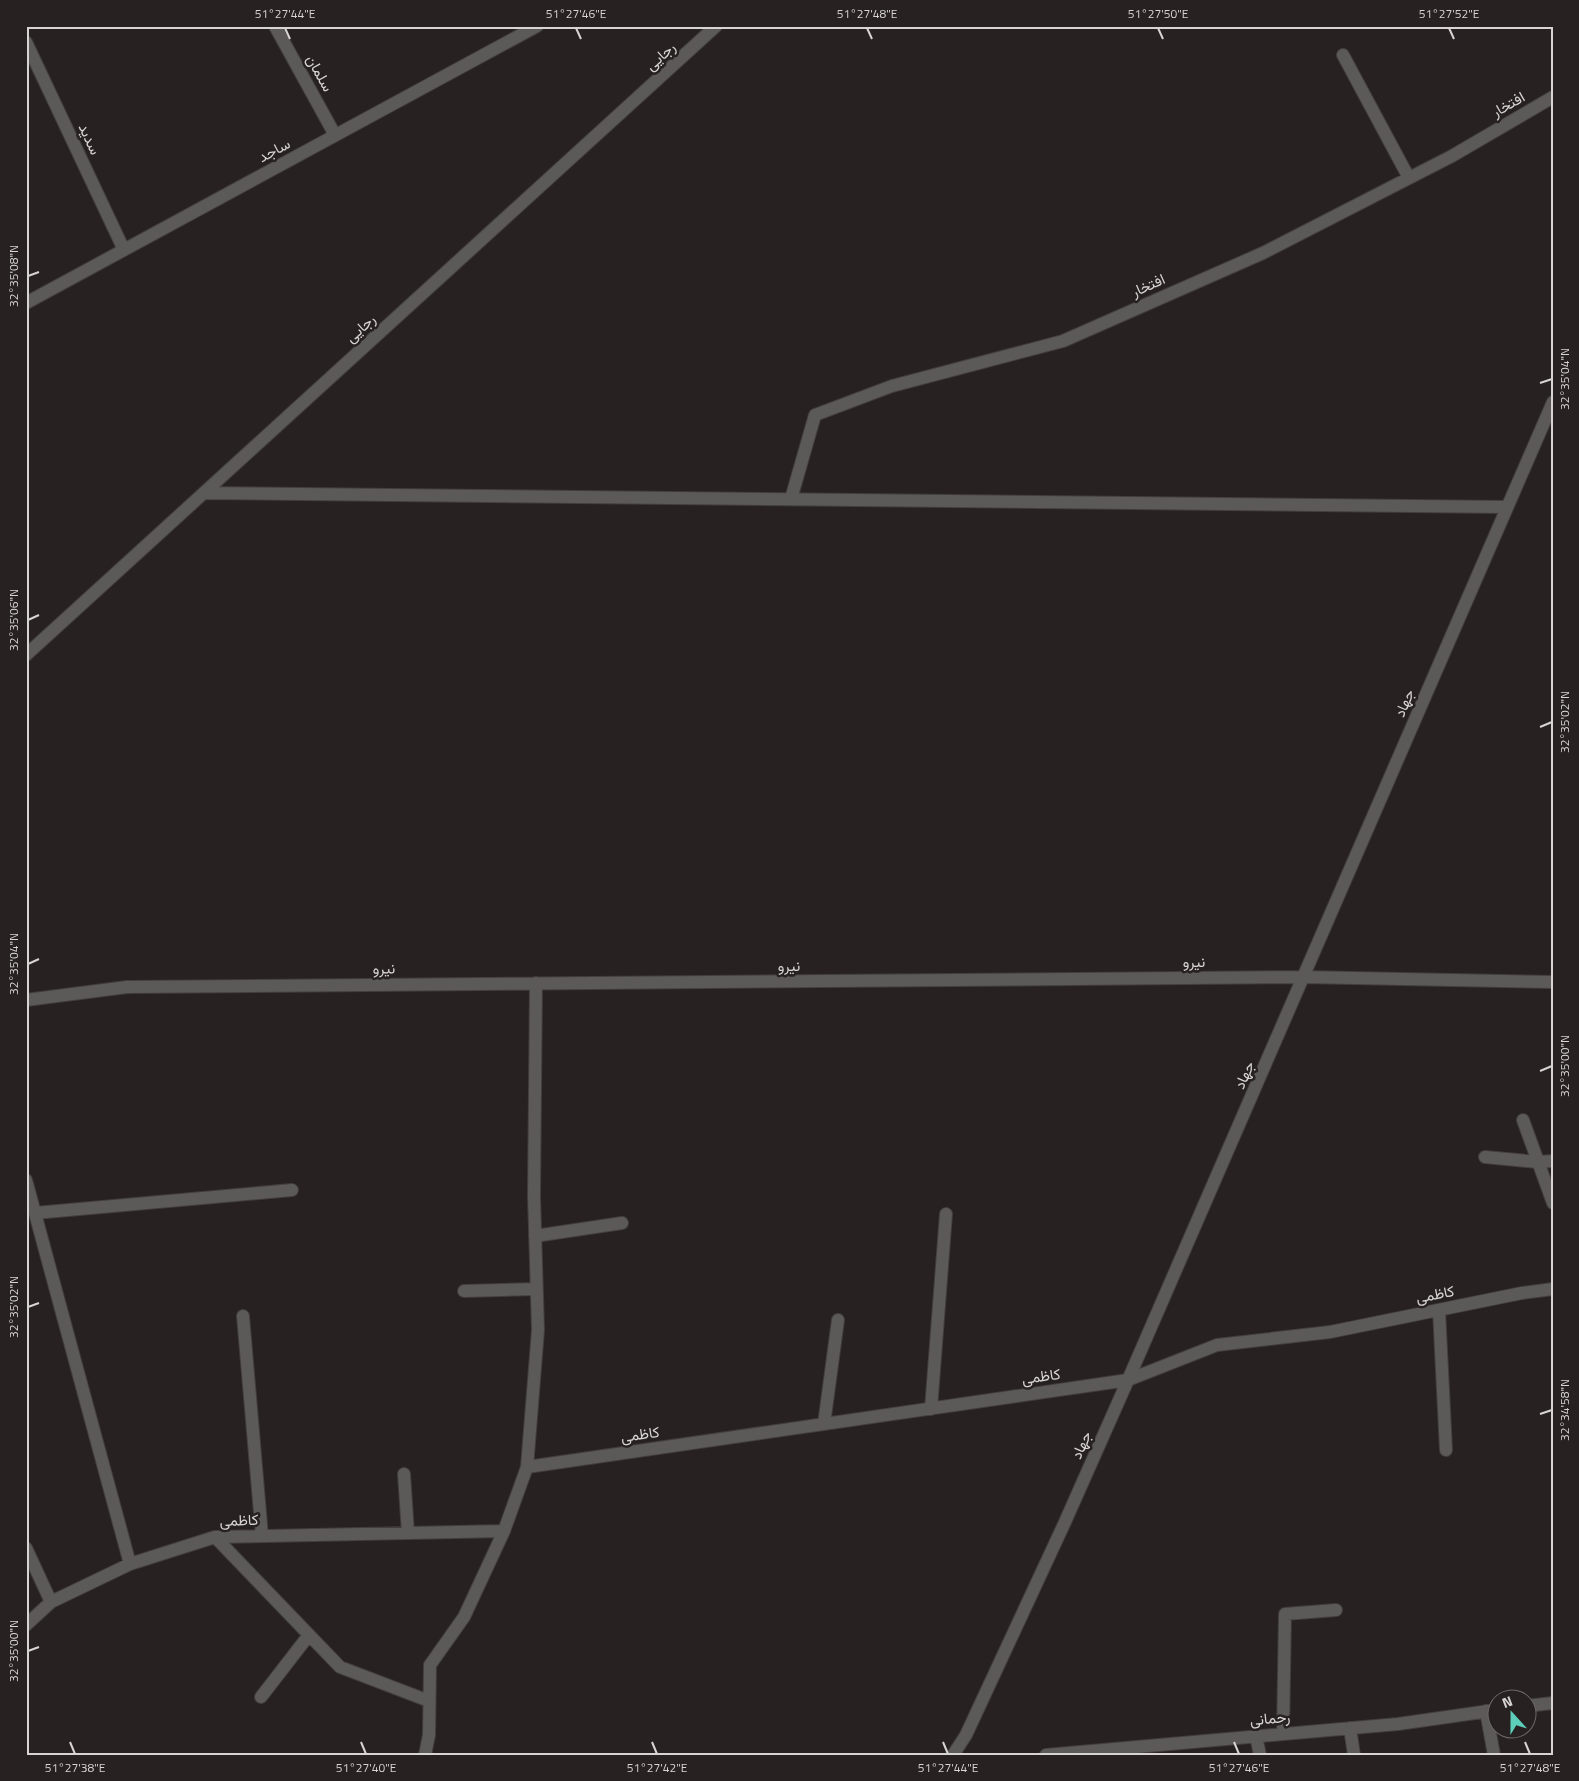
<svg xmlns="http://www.w3.org/2000/svg" width="1579" height="1781" font-family="'Titillium Web',Vazirmatn,sans-serif">
<style>
.lines{fill:none;stroke-linecap:round;stroke-linejoin:round}
.minor-casing{stroke:#433e3e;stroke-width:14}
.minor{stroke:#5c5959;stroke-width:12}
.ticks{fill:none;stroke:#d8d4d4;stroke-width:2}
.labels{text-anchor:middle;dominant-baseline:central;stroke-width:5;stroke-linejoin:round;paint-order:stroke}
.street-label{font-size:15px;fill:#d8d4d4;stroke:#272122}
.neatline{fill:none;stroke:#d8d4d4;stroke-width:2}
.ticks-label{font-size:12px;text-anchor:middle;fill:#d8d4d4}
</style>
<rect width="100%" height="100%" fill="#272122"/>
<g class="lines">
<defs>
<path id="minor" d="M275 26 335 135
M26 42 124 250
M1343 55 1409 178
M26 303 537 26
M204 493 1506 507
M791 499 815 415 892 386 1063 341 1263 253 1452 156 1553 97
M26 655 716 26
M26 1000 127 987 1304 977 1553 982
M1523 1120 1553 1203
M1485 1157 1538 1162 1553 1161
M26 1180 130 1564
M35 1213 292 1190
M535 1236 622 1223
M464 1291 536 1289
M1439 1310 1446 1450
M243 1316 262 1536
M931 1409 946 1214
M824 1424 838 1320
M527 1467 1128 1380 1217 1345 1330 1332 1522 1293 1553 1289
M404 1474 408 1533
M215 1537 340 1667 429 1701
M26 1548 51 1602
M26 1625 51 1602 130 1564 215 1537 504 1531
M261 1697 309 1635
M1526 1706 1553 1703
M1486 1711 1494 1755
M1350 1728 1354 1755
M1283 1734 1285 1614 1336 1610
M1256 1736 1260 1755
M425 1755 429 1735 430 1665 464 1617 504 1531 527 1467 538 1330 534 1196 536 983
M953 1755 966 1735 1065 1522 1128 1380 1553 402
M1046 1755 1398 1724 1496 1710"/>
</defs>
<use href="#minor" class="minor-casing"/>
<use href="#minor" class="minor"/>
</g>
<path class="ticks" d="M285 28 290 39M576 28 581 39M867 28 872 39M1158 28 1163 39M1449 28 1454 39M28 276 39 272M1540 383 1552 379M28 620 39 615M1540 727 1552 722M28 964 39 959M1540 1071 1552 1066M28 1307 39 1303M1540 1414 1552 1410M28 1651 39 1647M70 1742 75 1754M361 1742 366 1754M652 1742 657 1754M943 1742 948 1754M1234 1742 1239 1754M1525 1742 1530 1754"/>
<g class="labels">
<g class="street-label">
<text transform="translate(660 56) rotate(-42)">رجایی</text>
<text transform="translate(320 73) rotate(61)">سلمان</text>
<text transform="translate(1508 104) rotate(-30)">افتخار</text>
<text transform="translate(90 139) rotate(65)">سدید</text>
<text transform="translate(274 150) rotate(-28)">ساجد</text>
<text transform="translate(1148 285) rotate(-24)">افتخار</text>
<text transform="translate(360 328) rotate(-42)">رجایی</text>
<text transform="translate(1404 703) rotate(-67)">جهاد</text>
<text x="1194" y="961">نیرو</text>
<text x="789" y="965">نیرو</text>
<text transform="translate(384 968) rotate(-1)">نیرو</text>
<text transform="translate(1244 1075) rotate(-66)">جهاد</text>
<text transform="translate(1435 1294) rotate(-11)">کاظمی</text>
<text transform="translate(1041 1376) rotate(-8)">کاظمی</text>
<text transform="translate(640 1434) rotate(-8)">کاظمی</text>
<text transform="translate(1081 1445) rotate(-66)">جهاد</text>
<text transform="translate(239 1520) rotate(-2)">کاظمی</text>
<text transform="translate(1270 1718) rotate(-5)">رحمانی</text>
</g>
</g>
<rect width="1579" height="1781" fill="none" stroke="#272122" stroke-width="55"/>
<g transform="translate(1512 1714) rotate(339)"><circle r="24" fill="#272122" stroke="#6e6969"/>
<path d="M0-4L9 19L0 12L-9 19Z" fill="#5dceb9"/>
<text y="-8" font-size="14" font-weight="bold" text-anchor="middle" fill="#d8d4d4">N</text>
</g>
<rect x="28" y="28" width="1524" height="1726" class="neatline"/>
<g class="ticks-label">
<text x="285" y="18">51°27'44"E</text>
<text x="576" y="18">51°27'46"E</text>
<text x="867" y="18">51°27'48"E</text>
<text x="1158" y="18">51°27'50"E</text>
<text x="1449" y="18">51°27'52"E</text>
<text transform="translate(14 276) rotate(-90)" y="4">32°35'08"N</text>
<text transform="translate(1565 379) rotate(-90)" y="4">32°35'04"N</text>
<text transform="translate(14 620) rotate(-90)" y="4">32°35'06"N</text>
<text transform="translate(1565 722) rotate(-90)" y="4">32°35'02"N</text>
<text transform="translate(14 964) rotate(-90)" y="4">32°35'04"N</text>
<text transform="translate(1565 1066) rotate(-90)" y="4">32°35'00"N</text>
<text transform="translate(14 1307) rotate(-90)" y="4">32°35'02"N</text>
<text transform="translate(1565 1410) rotate(-90)" y="4">32°34'58"N</text>
<text transform="translate(14 1651) rotate(-90)" y="4">32°35'00"N</text>
<text x="75" y="1772">51°27'38"E</text>
<text x="366" y="1772">51°27'40"E</text>
<text x="657" y="1772">51°27'42"E</text>
<text x="948" y="1772">51°27'44"E</text>
<text x="1239" y="1772">51°27'46"E</text>
<text x="1530" y="1772">51°27'48"E</text>
</g>
</svg>
